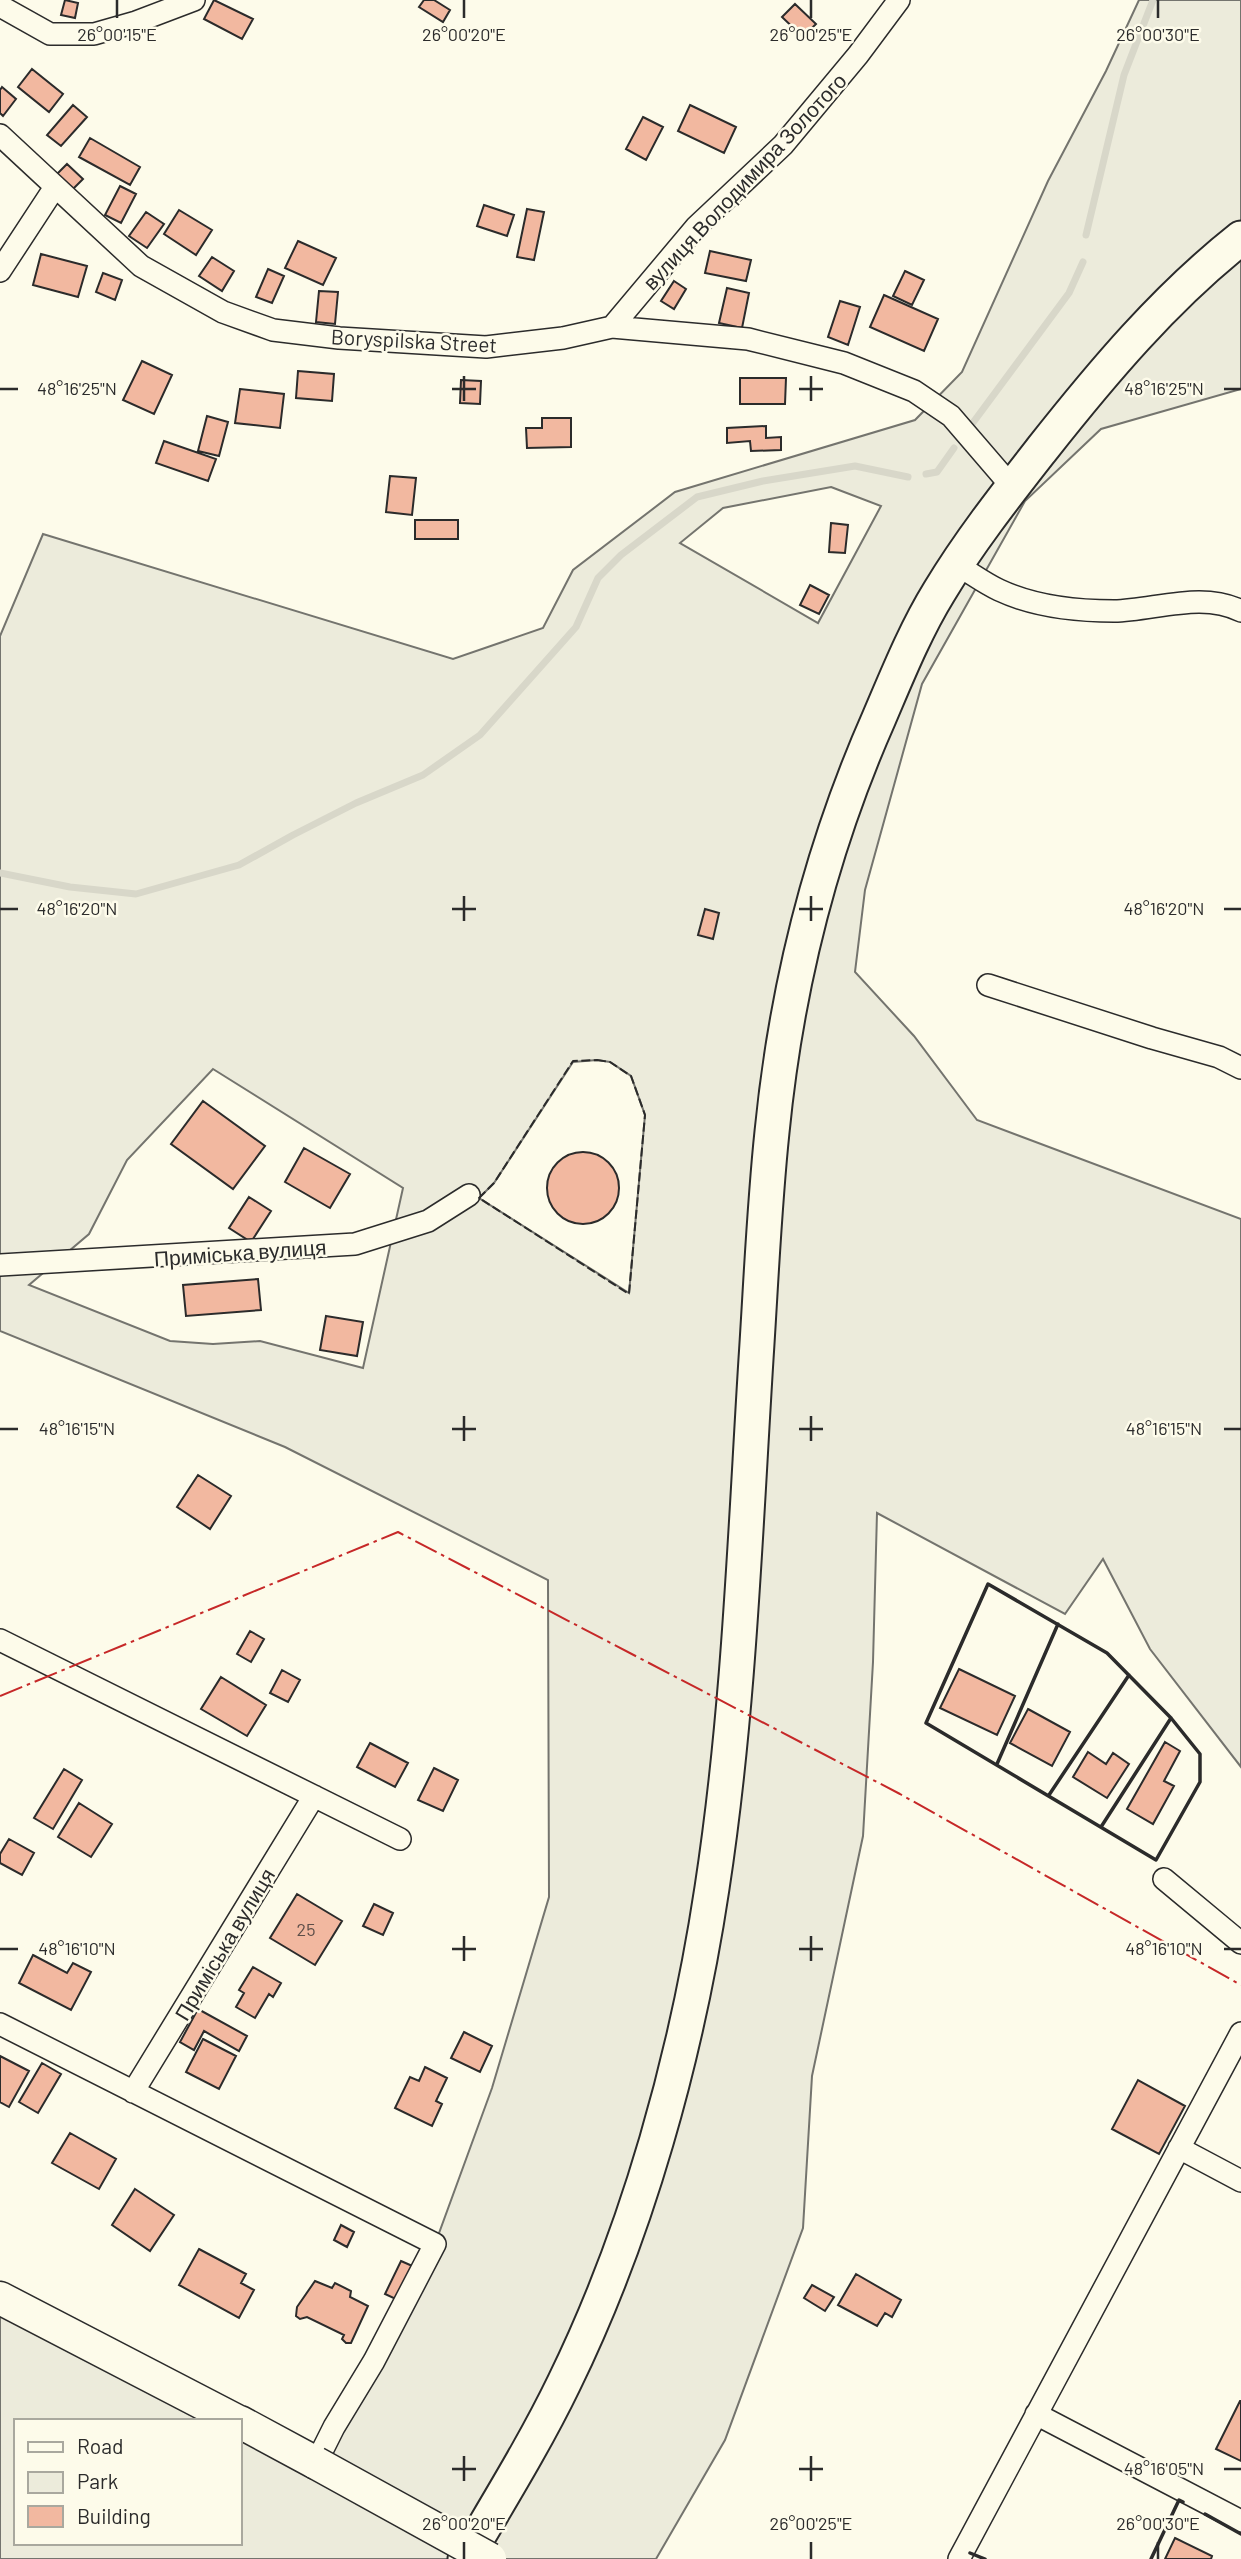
<svg xmlns="http://www.w3.org/2000/svg" width="1241" height="2559" font-family="Barlow,sans-serif">
<style>
.green{fill:#ecebdb;stroke:#74746e;stroke-width:2;fill-rule:evenodd}
.lines{fill:none;stroke-linecap:round;stroke-linejoin:round}
.stream{stroke:#d8d7c9;stroke-width:7}
.building{fill:#f2b8a0;stroke:#2b2b2b;stroke-width:2}
.minor-casing{stroke:#2b2b2b;stroke-width:24}
.primary-casing{stroke:#2b2b2b;stroke-width:35}
.trunk-casing{stroke:#2b2b2b;stroke-width:37}
.minor{stroke:#fdfbea;stroke-width:21}
.primary{stroke:#fdfbea;stroke-width:32}
.trunk{stroke:#fdfbea;stroke-width:33}
.primary-bridge-casing{stroke:#2b2b2b;stroke-width:35;stroke-linecap:butt}
.primary-bridge{stroke:#fdfbea;stroke-width:32}
.fence{stroke:#2b2b2b;stroke-width:2;stroke-dasharray:9 3.5;stroke-linecap:butt}
.wall{stroke:#2b2b2b;stroke-width:3.5}
.power{stroke:#c62828;stroke-width:2;stroke-dasharray:24 5 3.5 5;stroke-linecap:butt}
.ticks{fill:none;stroke:#2b2b2b;stroke-width:2.5}
.labels{text-anchor:middle;dominant-baseline:central;stroke-width:5;stroke-linejoin:round;paint-order:stroke}
.number-label{font-size:18px;fill:#5d4e48}
.street-label{font-size:21px;fill:#2b2b2b;stroke:#fdfbea}
.ticks-label{font-size:18px;text-anchor:middle;fill:#2b2b2b;stroke:#fdfbea;stroke-width:5;stroke-linejoin:round;paint-order:stroke}
</style>
<rect width="100%" height="100%" fill="#fdfbea"/>
<path class="green" d="M1139 0H1241V389L1101 429 1025 501 922 684 865 890 855 972 914 1036 977 1120 1241 1219V1767L1150 1649 1103 1559 1065 1614 877 1513 873 1662 863 1836 812 2076 803 2228 725 2440 656 2559H0V2293L325 2458 435 2244 492 2088 549 1897 548 1580 285 1447 0 1331V636L43 534 453 659 543 628 573 570 675 492 915 420 962 372 1048 181 1106 71ZM831 487 881 506 818 623 680 543 723 508ZM597 1060 610 1062 631 1076 645 1115 629 1293 479 1198 494 1183 573 1062ZM213 1069 403 1188 363 1368 260 1341 213 1344 170 1341 29 1285 89 1234 127 1160ZM16 2421H240V2543H16Z"/>
<g class="lines">
<path class="stream" d="M1086 235 1124 75 1153 0
M972 424 1069 293 1083 262
M926 474 937 472 954 448
M0 873 70 887 136 894 239 865 293 835 356 803 423 775 480 735 576 627 598 578 621 555 697 497 763 481 855 466 908 477"/>
</g>
<path class="building" d="M65 0 78 3 75 18 61 15Z
M214 0 253 19 242 39 204 19Z
M424 0H434L450 10 443 22 419 7Z
M795 4 816 24 803 37 782 17Z
M32 69 63 94 49 112 18 87Z
M2 87 16 99 3 116 0 113V90Z
M73 105 87 117 61 146 47 135Z
M690 105 736 127 724 153 678 131Z
M643 117 663 127 646 160 626 149Z
M90 138 140 167 130 185 79 157Z
M67 164 83 179 69 193 54 177Z
M120 186 136 194 121 223 105 215Z
M484 205 514 215 507 236 477 226Z
M527 209 544 212 534 260 517 257Z
M179 210 212 230 196 255 164 234Z
M146 212 164 224 147 248 129 236Z
M298 241 336 258 323 285 285 268Z
M710 251 751 260 746 281 705 273Z
M41 254 87 266 78 297 33 285Z
M212 257 234 271 222 291 199 276Z
M268 269 284 276 272 303 256 297Z
M905 271 924 280 912 305 893 296Z
M103 273 122 280 115 300 96 292Z
M674 281 686 289 674 309 661 301Z
M727 288 749 293 742 328 719 323Z
M319 291 338 292 335 324 316 322Z
M884 295 938 319 924 351 870 327Z
M840 301 860 307 848 345 828 337Z
M142 361 172 375 154 414 123 400Z
M298 371 334 374 332 401 296 398Z
M740 378H786L785 404H740Z
M461 380 481 381 480 404 460 403Z
M240 389 284 394 280 428 235 423Z
M207 416 228 422 219 456 198 451Z
M542 418H571V447L527 448 526 428H542Z
M766 426V438L781 437V450L751 451 750 441 727 443V428Z
M164 441 216 459 208 481 156 463Z
M390 476 416 478 412 515 386 512Z
M415 520H458V539H415Z
M831 523 848 525 845 553 829 552Z
M810 585 829 595 819 614 800 605Z
M705 909 719 913 713 939 698 935Z
M203 1101 265 1146 233 1189 171 1144Z
M304 1148 350 1174 330 1208 285 1182Z
M547 1188a36 36 0 1 1 72 0a36 36 0 1 1-72 0Z
M249 1197 271 1211 251 1242 229 1228Z
M258 1279 261 1310 186 1316 183 1285Z
M326 1316 363 1322 357 1356 320 1350Z
M198 1475 231 1496 210 1529 177 1507Z
M250 1631 264 1639 251 1662 237 1654Z
M959 1669 1015 1696 997 1735 940 1708Z
M282 1670 300 1680 288 1702 270 1693Z
M221 1677 266 1705 247 1736 201 1709Z
M1028 1709 1070 1732 1052 1766 1010 1743Z
M1165 1742 1180 1751 1164 1781 1174 1786 1153 1824 1127 1809Z
M370 1743 408 1763 395 1787 357 1767Z
M1088 1752 1106 1764 1113 1753 1129 1764 1107 1798 1073 1777Z
M434 1768 458 1780 443 1811 418 1800Z
M64 1769 82 1780 53 1829 34 1818Z
M79 1803 112 1824 91 1857 58 1837Z
M9 1839 34 1853 22 1875 0 1863V1854Z
M297 1894 342 1921 315 1965 270 1938Z
M374 1904 393 1913 383 1935 363 1926Z
M33 1955 67 1973 73 1963 91 1972 71 2010 19 1983Z
M253 1967 281 1983 273 1997 269 1994 255 2018 236 2007 244 1993 239 1990Z
M198 2009 247 2036 239 2051 204 2031 194 2050 180 2042Z
M464 2032 492 2046 480 2072 451 2058Z
M203 2039 236 2056 219 2089 186 2072Z
M0 2056 29 2071 9 2107 0 2102Z
M42 2063 61 2074 38 2113 19 2102Z
M425 2067 447 2078 436 2101 442 2104 432 2126 395 2108 410 2077 419 2081Z
M1138 2080 1185 2106 1159 2154 1112 2129Z
M70 2133 116 2159 99 2189 52 2163Z
M135 2189 174 2215 150 2251 112 2225Z
M341 2225 354 2232 347 2247 334 2240Z
M199 2249 246 2274 241 2283 254 2290 239 2318 179 2285Z
M401 2261 417 2268 400 2301 385 2294Z
M856 2274 901 2300 892 2317 885 2313 877 2326 838 2305Z
M315 2281 332 2288 335 2283 351 2291 350 2297 368 2306 351 2343H346L342 2339 344 2335 307 2317 300 2319 296 2316 297 2307Z
M812 2285 834 2297 825 2311 804 2298Z
M1240 2401H1241V2461L1216 2449Z
M1175 2538 1212 2556 1211 2559H1165Z"/>
<g class="lines">
<defs>
<path id="minor" d="M0 6 50 34H94L136 22 194 0
M0 135 141 266 223 312 273 330 339 338 486 347 563 338 612 327 748 339 844 363 914 391 951 416 1012 487
M0 271 55 187
M612 327 696 227 783 145 858 55 899 0
M957 565C971 573 984 583 999 590 1033 606 1077 611 1114 611 1155 610 1203 591 1241 611
M988 985 1152 1038 1219 1057 1241 1068
M0 1265 355 1244 428 1221 469 1195
M0 1640 400 1839
M1164 1879 1241 1943
M0 2024 435 2244 374 2361 334 2427 316 2463
M133 2092 314 1796
M1179 2148 1241 2181
M1036 2414 1241 2521
M959 2559 1241 2033"/>
<path id="primary" d="M0 2298 237 2421
M240 2422 316 2463"/>
<path id="trunk" d="M465 2559C499 2501 535 2443 564 2383 638 2232 687 2054 712 1888 739 1712 745 1536 756 1359 761 1283 764 1208 772 1132 786 990 821 849 879 718 897 676 915 631 939 592 969 542 1006 495 1042 449 1102 373 1165 298 1241 238"/>
</defs>
<use href="#minor" class="minor-casing"/>
<use href="#primary" class="primary-casing"/>
<use href="#trunk" class="trunk-casing"/>
<use href="#minor" class="minor"/>
<use href="#primary" class="primary"/>
<use href="#trunk" class="trunk"/>
<defs>
<path id="primary-bridge" d="M316 2463 490 2559"/>
</defs>
<use href="#primary-bridge" class="primary-bridge-casing"/>
<use href="#primary-bridge" class="primary-bridge"/>
<path class="fence" d="M597 1060 610 1062 631 1076 645 1115 629 1294 479 1198 494 1183 573 1061Z"/>
<path class="wall" d="M988 1584 1107 1653 1171 1718 1200 1754V1782L1156 1860 926 1723Z
M997 1764 1058 1624
M1049 1795 1129 1675
M1101 1827 1171 1718
M1205 2514 1241 2534
M970 2553 985 2559
M1151 2559 1179 2500 1183 2502"/>
<path class="power" d="M0 1696 398 1532 900 1794 1241 1985"/>
</g>
<path class="ticks" d="M117 0V18M464 0V18M811 0V18M1158 0V18M464 376V401M811 376V401M0 389H18M452 389H476M799 389H823M1224 389H1241M464 896V921M811 896V921M0 909H18M452 909H476M799 909H823M1224 909H1241M464 1416V1441M811 1416V1441M0 1429H18M452 1429H476M799 1429H823M1224 1429H1241M464 1936V1961M811 1936V1961M0 1949H18M452 1949H476M799 1949H823M1224 1949H1241M464 2456V2481M811 2456V2481M452 2469H476M799 2469H823M1224 2469H1241M464 2542V2559M811 2542V2559M1158 2542V2559"/>
<g class="labels">
<g class="number-label">
<text x="306" y="1929">25</text>
</g>
<g class="street-label">
<text transform="translate(744 181) rotate(-47)">вулиця Володимира Золотого</text>
<text transform="translate(414 340) rotate(3)">Boryspilska Street</text>
<text transform="translate(240 1252) rotate(-4)">Приміська вулиця</text>
<text transform="translate(224 1944) rotate(-59)">Приміська вулиця</text>
</g>
</g>
<g class="ticks-label">
<text x="117" y="41">26°00'15"E</text>
<text x="464" y="41">26°00'20"E</text>
<text x="811" y="41">26°00'25"E</text>
<text x="1158" y="41">26°00'30"E</text>
<text x="77" y="395">48°16'25"N</text>
<text x="1164" y="395">48°16'25"N</text>
<text x="77" y="915">48°16'20"N</text>
<text x="1164" y="915">48°16'20"N</text>
<text x="77" y="1435">48°16'15"N</text>
<text x="1164" y="1435">48°16'15"N</text>
<text x="77" y="1955">48°16'10"N</text>
<text x="1164" y="1955">48°16'10"N</text>
<text x="1164" y="2475">48°16'05"N</text>
<text x="464" y="2530">26°00'20"E</text>
<text x="811" y="2530">26°00'25"E</text>
<text x="1158" y="2530">26°00'30"E</text>
</g>
<rect x="14" y="2419" width="228" height="126" fill="#fdfbea" stroke="#a9a89e" stroke-width="2"/>
<rect x="28" y="2442" width="35" height="10" fill="#fdfbea" stroke="#a9a89e" stroke-width="2"/>
<text x="77" y="2454" font-size="21" fill="#2b2b2b">Road</text>
<rect x="28" y="2472" width="35" height="21" fill="#ecebdb" stroke="#a9a89e" stroke-width="2"/>
<text x="77" y="2489" font-size="21" fill="#2b2b2b">Park</text>
<rect x="28" y="2506" width="35" height="21" fill="#f2b8a0" stroke="#a9a89e" stroke-width="2"/>
<text x="77" y="2524" font-size="21" fill="#2b2b2b">Building</text>
</svg>
